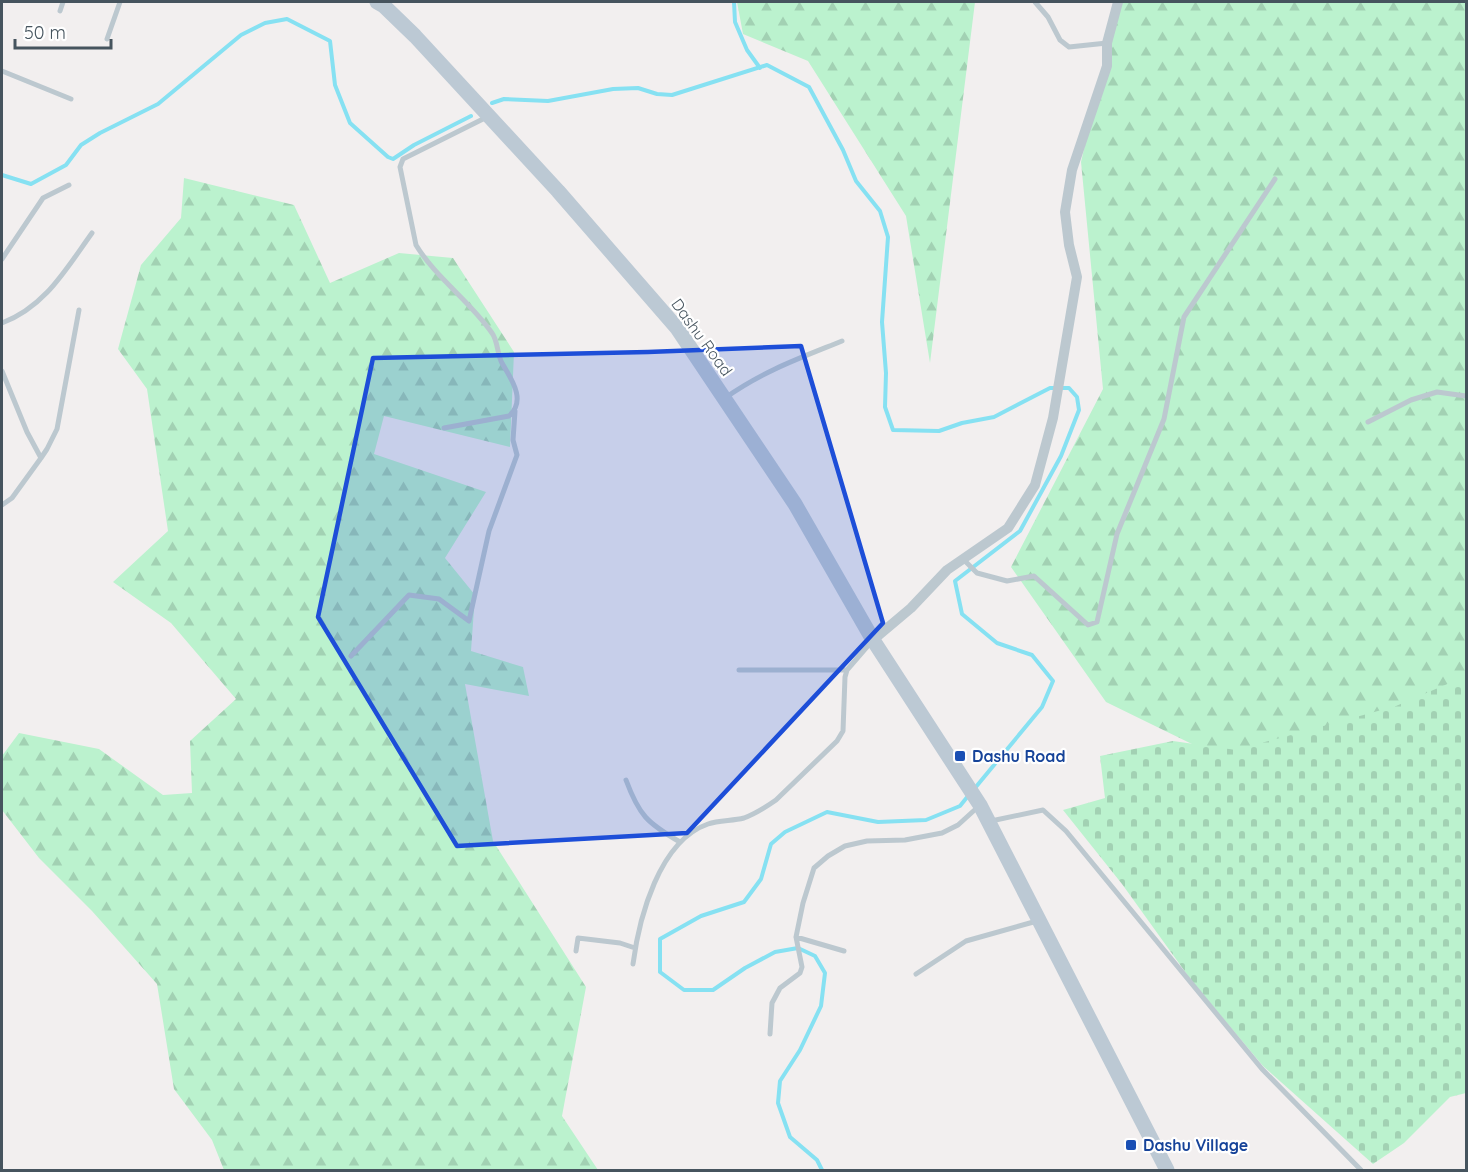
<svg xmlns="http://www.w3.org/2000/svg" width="1468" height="1172" font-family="Quicksand,sans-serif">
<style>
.forest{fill:url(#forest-firs)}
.cemetery{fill:url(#cemetery-stones)}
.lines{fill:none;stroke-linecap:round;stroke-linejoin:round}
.stream{stroke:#86e1f2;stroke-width:4}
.lane{stroke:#bcc8cf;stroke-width:5}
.street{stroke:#bcc8cf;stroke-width:10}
.secondary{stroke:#bcc9d4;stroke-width:15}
.marked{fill:#1d4ed8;fill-opacity:0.2;stroke:#1d4ed8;stroke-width:4.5;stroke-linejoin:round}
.transit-dot{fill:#1a4fb4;stroke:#fff;stroke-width:2}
.labels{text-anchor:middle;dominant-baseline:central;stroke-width:4.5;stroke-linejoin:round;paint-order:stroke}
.street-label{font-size:16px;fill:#46545e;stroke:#fff}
.transit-label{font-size:16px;font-weight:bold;fill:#164399;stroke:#fff;text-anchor:start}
</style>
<defs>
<pattern id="forest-firs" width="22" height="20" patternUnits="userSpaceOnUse" patternTransform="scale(1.5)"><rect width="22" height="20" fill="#bbf2ce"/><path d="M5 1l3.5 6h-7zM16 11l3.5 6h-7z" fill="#a2d1b3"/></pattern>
<pattern id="cemetery-stones" width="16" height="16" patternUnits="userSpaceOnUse" patternTransform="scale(1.5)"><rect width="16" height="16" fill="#bbf2ce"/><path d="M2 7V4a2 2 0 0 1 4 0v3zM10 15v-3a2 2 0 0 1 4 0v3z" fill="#a2d1b3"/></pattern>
</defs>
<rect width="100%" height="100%" fill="#f2efef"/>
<path class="forest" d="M737 2H975L930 363 906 216 808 61 743 34Z
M1118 2H1466V878L1106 702 1011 567 1103 389 1081 162Z
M184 178 294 205 330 283 399 253 453 258 514 352 510 447 384 416 374 454 486 492 445 558 475 595 471 651 523 667 529 696 465 684 493 841 586 987 562 1116 598 1170H224L212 1140 174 1089 157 984 92 911 39 858 2 810V756L19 733 99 749 163 795 192 793 190 741 236 699 171 623 113 582 168 531 147 389 118 349 141 265 181 218Z"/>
<path class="cemetery" d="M1466 676V1093L1450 1097 1404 1143 1373 1164 1263 1066 1191 980 1122 884 1063 810 1105 798 1100 756 1173 741 1236 750 1396 706Z"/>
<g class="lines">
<path class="stream" d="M734 2 735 22 747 50 760 68
M492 103 504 99 548 101 613 89 638 88 657 94 672 95 767 65 809 87 843 150 856 181 880 211 888 237 882 322 886 373 885 407 893 430 939 431 962 423 994 417 1050 388H1069L1077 397 1079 410 1061 456 1020 531 955 581 962 614 997 643 1032 655 1053 681 1042 707 975 788
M2 175 31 184 66 165 81 145 100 133 158 104 241 35 265 23 287 19 330 41 335 85 350 123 388 157 393 159 414 145 471 116
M822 1170 817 1160 790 1137 778 1103 780 1081 800 1050 821 1006 825 973 815 956 798 948 775 952 745 968 713 990H684L660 972V939L701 916 744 902 761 879 771 844 785 832 827 812 878 822 926 820 960 806 968 796"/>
<path class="lane" d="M1035 2 1048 17 1060 40 1069 47 1107 43
M60 11 63 2
M107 39 120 2
M2 71 71 99
M2 259 43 198 69 185
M2 323C45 307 66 269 92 233
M2 371 27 432 41 458 47 449 57 429 79 310
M725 398C763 371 800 358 842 341
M1368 422 1411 400 1437 392 1466 396
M444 428 509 416C527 400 511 379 502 363 497 354 498 341 492 333 470 301 436 278 416 245L400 167 403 159 487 117
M2 505 12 498 41 458
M963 559 977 573 1007 581 1034 576 1088 625 1097 622 1117 534 1164 419 1184 317 1275 179
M351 656 409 595 439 599 469 621 489 531 517 455 513 440 515 411
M739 670H847
M626 780C639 815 647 823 680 842
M991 821 1043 810 1066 831 1262 1069 1361 1170
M796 937 844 951
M576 951 578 938 620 943 635 948
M633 964C639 918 659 841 708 824 719 820 732 821 744 818 755 814 766 807 776 800L837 741 843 731 845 677 847 670 872 641
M916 974 966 941 1037 921
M770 1034 772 1003 780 988 800 973 802 967 796 937 803 903 814 868 828 856 845 846 867 841 905 840 942 833 958 825 979 806"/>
<path class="street" d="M873 640 911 608 947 570 1008 528 1035 485 1053 418 1077 277 1069 245 1065 212 1072 170 1107 66V43L1118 2"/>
<path class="secondary" d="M377 2 384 6 415 36 558 191 677 328 795 504 873 640 980 805 1167 1170"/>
</g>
<path class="marked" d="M801 346 883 623 687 833 457 846 318 617 373 358 648 352Z"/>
<g class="transit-dot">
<rect x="954" y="750" width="12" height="12" rx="3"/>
<rect x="1125" y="1139" width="12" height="12" rx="3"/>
</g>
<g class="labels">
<g class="street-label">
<text transform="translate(702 337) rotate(54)">Dashu Road</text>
</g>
<g class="transit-label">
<text x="972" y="756">Dashu Road</text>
<text x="1143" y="1145">Dashu Village</text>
</g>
</g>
<rect width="1468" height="1172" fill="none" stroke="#46545e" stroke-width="6"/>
<path d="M15 39v9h96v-9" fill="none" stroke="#46545e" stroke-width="3"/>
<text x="24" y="39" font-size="18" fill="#46545e" stroke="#ffffff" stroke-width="4.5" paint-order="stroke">50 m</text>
</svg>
